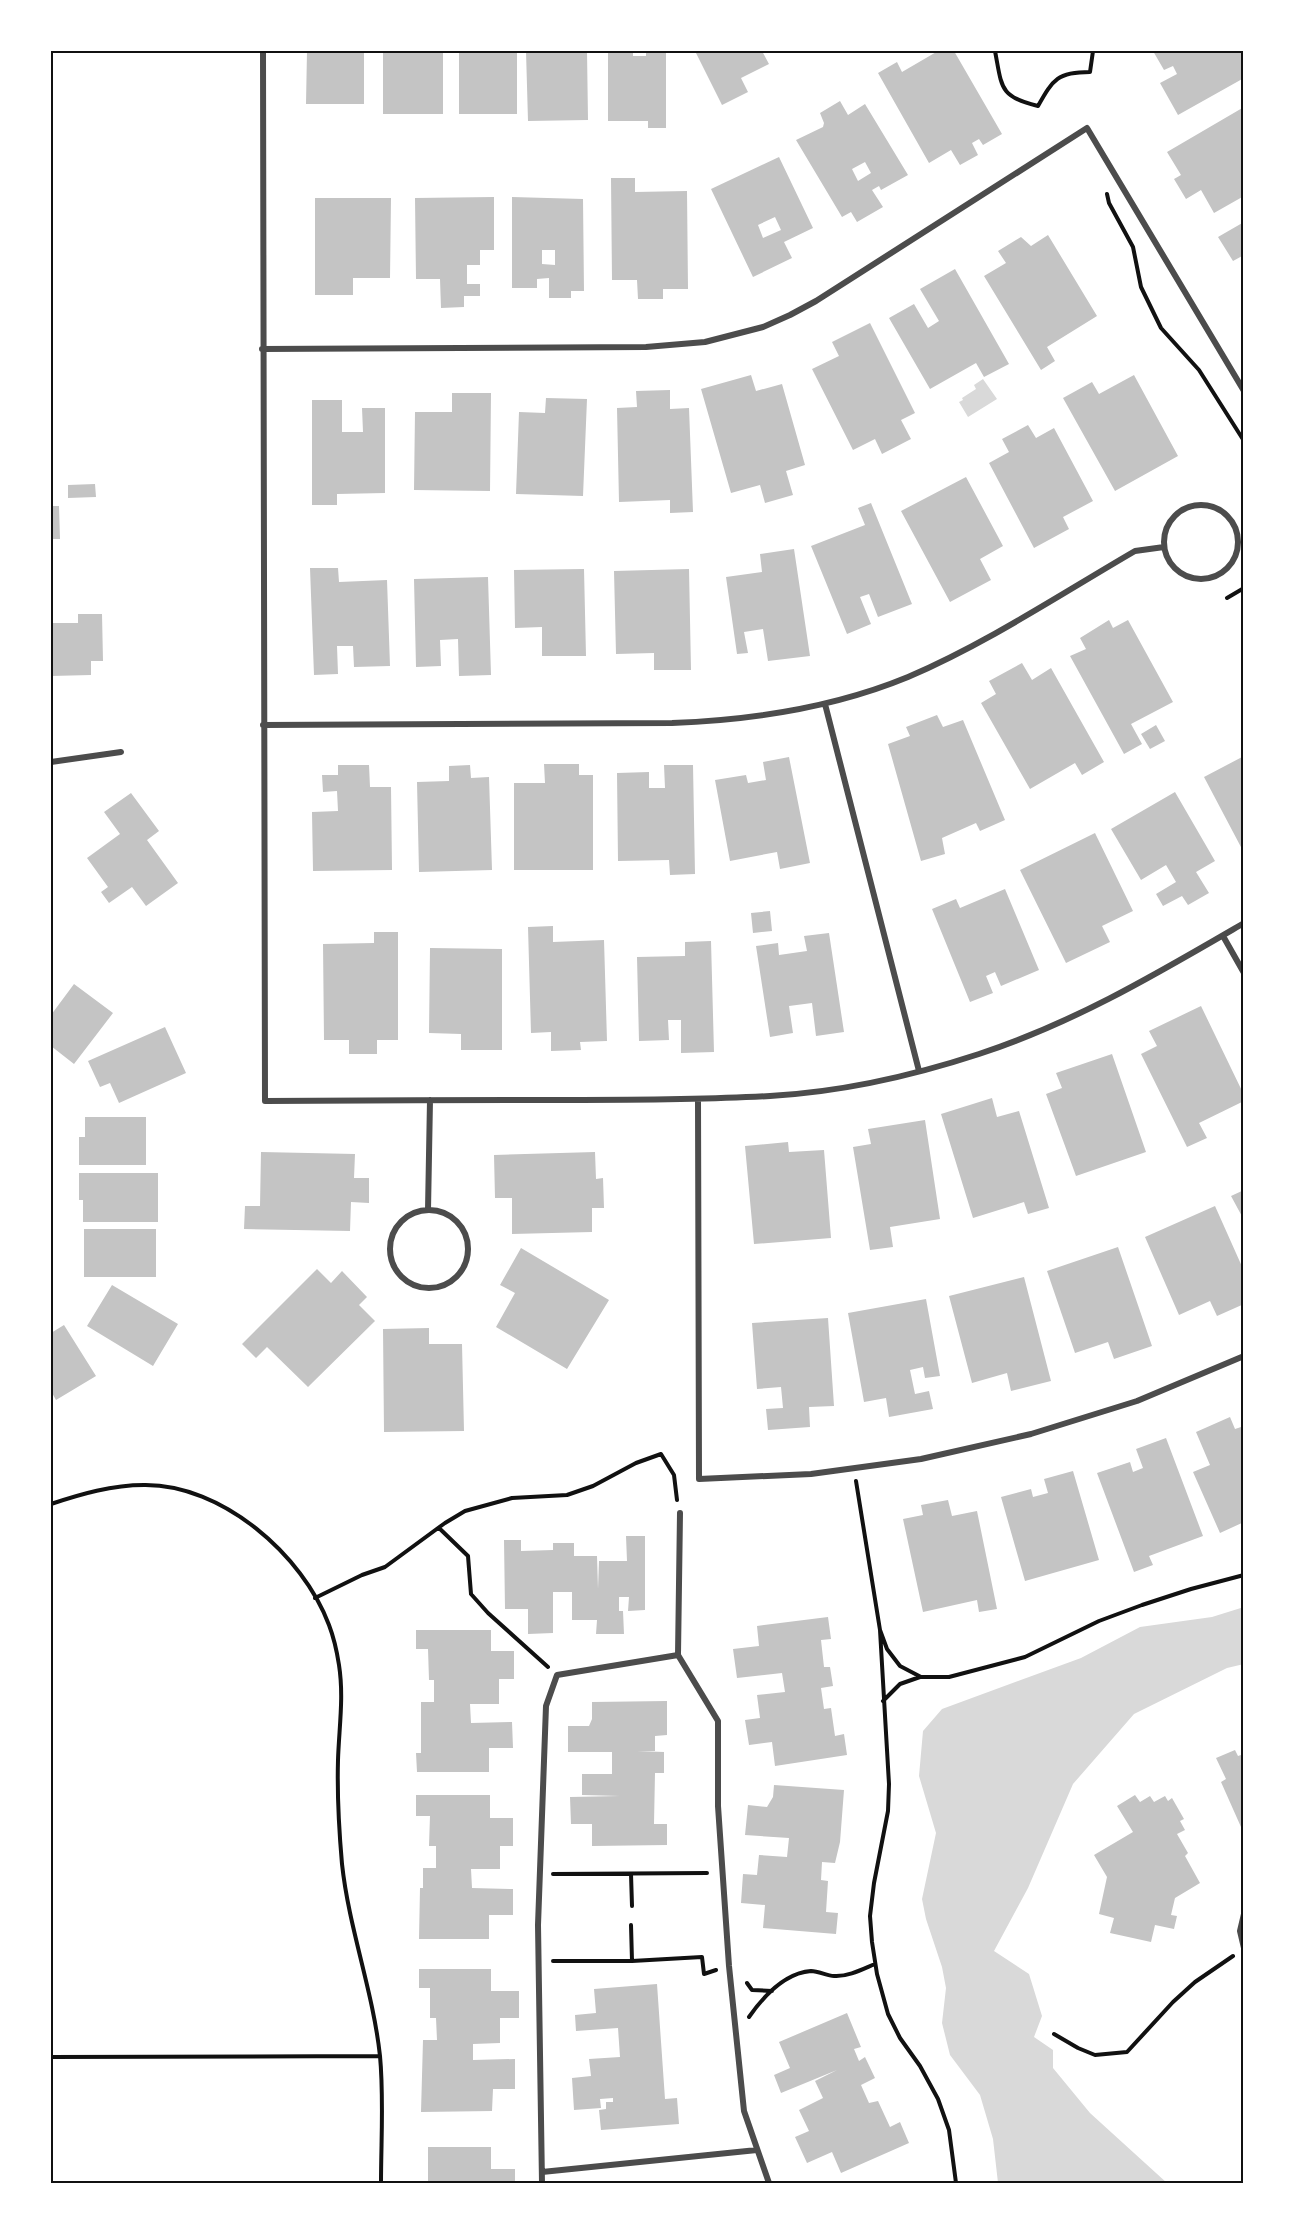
<svg xmlns="http://www.w3.org/2000/svg" width="1295" height="2234" font-family="'Work Sans',sans-serif">
<style>
.water{fill:#d9d9d9}
.building{fill:#c4c4c4;fill-rule:evenodd}
.lines{fill:none;stroke-linecap:round;stroke-linejoin:round}
.path{stroke:#111;stroke-width:4}
.minor{stroke:#4c4c4c;stroke-width:6}
.neatline{fill:none;stroke:#111;stroke-width:2}
</style>
<rect width="100%" height="100%" fill="#fff"/>
<path class="water" d="M983 379 997 399 968 417 959 402 963 400 962 398 976 389 974 385Z
M1244 1607V1664L1227 1668 1134 1714 1073 1784 1028 1888 994 1951 1029 1974 1042 2016 1034 2037 1053 2050V2068L1090 2113 1167 2183H998L993 2139 980 2095 950 2055 942 2023 946 1988 942 1967 926 1919 922 1899 936 1833 919 1776 923 1731 942 1709 1081 1658 1140 1627 1212 1617Z"/>
<path class="building" d="M307 51H364V104H306Z
M383 51H443V114H383Z
M459 51H517V114H459Z
M526 51H587L588 120 528 121Z
M608 51H633V56H646V51H666V128H648V121H608Z
M695 51H762L769 64 741 78 748 92 722 105Z
M938 51H954L1002 134 983 145 979 139 972 143 978 155 960 165 951 150 929 163 878 73 897 62 902 72Z
M1153 51H1244V78L1178 115 1160 83 1177 74 1173 66 1164 70Z
M840 101 848 115 865 104 908 175 881 190 879 186 872 190 883 207 857 222 851 212 842 217 796 140 823 127 824 123 820 113ZM865 162 871 173 858 181 852 169Z
M1244 107V196L1214 213 1201 190 1186 199 1174 179 1181 175 1167 152Z
M779 157 813 228 784 242 792 258 753 277 711 189ZM775 217 781 230 763 238 758 225Z
M611 178H635V192L687 191 688 289H663V299H638L637 280H612Z
M494 197V250H480V265H467V284H480V296H464V307L441 308 440 279H416L415 198Z
M512 197 583 199 584 291H571V298H549V278L537 279V288H512ZM542 250H555V265L542 264Z
M315 198H391L390 278H353V295H315Z
M1244 222V255L1233 261 1218 237Z
M1048 235 1097 316 1047 347 1055 361 1041 370 984 276 1006 263 998 251 1021 237 1031 246Z
M955 269 1009 364 984 377 976 363 930 389 889 318 914 304 928 328 939 321 920 289Z
M870 323 915 413 901 420 911 439 882 454 875 439 853 450 812 369 839 356 832 342Z
M751 375 756 391 782 384 805 465 786 471 793 495 765 503 760 485 731 493 701 389Z
M1134 375 1178 456 1115 491 1063 398 1092 382 1099 394Z
M670 390V409L689 408 693 512 670 513V500L619 502 617 408 637 407 636 391Z
M452 393H491L490 491 414 490 415 412H452Z
M546 398 587 399 583 496 516 494 519 412 545 413Z
M312 400H342V432H363L362 408H385V493L337 494V505H312Z
M1028 425 1036 438 1054 428 1093 501 1063 517 1069 529 1034 548 989 463 1009 452 1002 439Z
M966 477 1003 546 980 559 991 580 950 602 901 511Z
M95 484 96 497 68 498V485Z
M871 503 912 604 878 617 869 594 860 597 871 624 847 634 811 546 865 525 858 508Z
M51 506H59L60 539H51Z
M794 549 810 656 768 661 763 629 744 632 748 653 737 654 726 577 762 572 760 554Z
M310 568H338L339 582 387 580 390 666 354 667 353 646H337L338 674 314 675Z
M584 569 586 656H542V627L515 628 514 570Z
M689 569 691 670H654V653L616 654 614 571Z
M488 577 491 675 459 676 458 639 440 640 441 666 416 667 414 579Z
M78 614H102L103 661H91V675L51 676V623H78Z
M1109 620 1113 628 1128 620 1173 702 1131 724 1142 744 1124 754 1070 656 1086 649 1080 638Z
M1022 663 1032 680 1051 668 1104 762 1082 775 1075 763 1030 789 981 703 996 694 989 681Z
M937 715 943 727 963 720 1005 820 980 831 976 823 942 838 945 854 921 861 888 744 910 736 906 727Z
M1156 725 1165 741 1150 749 1141 734Z
M1244 756V848L1242 849 1204 777Z
M789 757 810 863 780 869 777 852 730 861 715 780 746 775 748 783 766 780 763 762Z
M544 764H579V775H593V870H514V783H545Z
M338 765H369L370 787H391L392 870 313 871 312 812 338 811 337 791 323 792 322 775H338Z
M470 765 471 778 489 777 492 870 419 872 417 782 449 781V766Z
M664 765H693L695 874 670 875 669 860 618 861 617 773 649 772V788H665Z
M1175 792 1215 861 1196 872 1209 893 1188 905 1182 896 1163 906 1156 894 1176 882 1166 865 1141 880 1111 829Z
M131 793 159 831 147 840 178 883 146 906 132 887 109 903 101 892 108 887 87 858 120 834 104 812Z
M1095 833 1133 911 1102 926 1110 942 1066 963 1020 870Z
M1005 889 1039 970 1001 986 995 972 986 976 993 993 970 1002 932 909 956 899 960 908Z
M770 911 772 931 753 933 751 913Z
M553 926V942L604 940 607 1041 580 1042 581 1050 551 1051V1032L531 1033 528 927Z
M374 932H398V1040H377V1054H349V1040H324L323 944 374 943Z
M829 933 844 1032 816 1036 812 1003 789 1006 793 1033 770 1037 756 946 778 943 779 955 807 951 804 936Z
M711 941 714 1052 681 1053V1020H668L669 1040 639 1041 637 957 685 956V942Z
M430 948 502 949V1050H461V1034L429 1033Z
M74 984 113 1013 74 1064 51 1046V1015Z
M1201 1006 1244 1095V1101L1199 1123 1207 1138 1187 1147 1141 1054 1157 1046 1149 1031Z
M165 1027 186 1073 119 1103 110 1083 100 1087 88 1061Z
M1112 1054 1146 1152 1076 1176 1046 1094 1062 1088 1056 1073Z
M992 1098 997 1117 1019 1111 1049 1208 1028 1214 1024 1202 973 1218 941 1114Z
M85 1117H146V1165H79V1137H85Z
M925 1120 940 1219 890 1227 893 1247 870 1250 853 1147 871 1144 868 1129Z
M788 1142 789 1152 824 1150 831 1238 754 1244 745 1146Z
M261 1152 355 1154 354 1178H369V1203L351 1202 350 1231 244 1229 245 1206H260Z
M595 1152 596 1179 603 1178 604 1208H592V1232L512 1234V1198H495L494 1155Z
M79 1173H158V1222H83V1200H79Z
M1244 1190V1220L1231 1196Z
M1215 1206 1244 1271V1304L1217 1316 1210 1301 1179 1315 1145 1237Z
M84 1229H156V1277H84Z
M1118 1247 1152 1346 1114 1359 1108 1342 1075 1353 1047 1271Z
M521 1248 609 1300 567 1369 496 1327 515 1293 500 1285Z
M317 1269 331 1283 342 1271 367 1297 359 1305 375 1321 308 1387 267 1347 256 1358 242 1344Z
M1024 1277 1051 1381 1011 1391 1007 1373 972 1383 949 1296Z
M112 1285 178 1324 153 1366 87 1326Z
M926 1299 940 1376 925 1378 923 1367 910 1370 915 1394 929 1391 933 1409 889 1417 886 1398 864 1402 848 1313Z
M828 1318 834 1406 809 1407 810 1427 768 1430 766 1409 783 1408 781 1387 757 1389 752 1323Z
M64 1325 96 1376 56 1400 51 1391V1333Z
M429 1328V1344H462L464 1431 384 1432 383 1329Z
M1230 1417 1235 1429 1244 1426V1522L1220 1533 1193 1472 1210 1465 1196 1432Z
M1166 1438 1203 1536 1149 1556 1153 1565 1134 1572 1097 1473 1130 1462 1133 1472 1143 1468 1136 1449Z
M1073 1471 1099 1560 1025 1581 1001 1497 1031 1489 1033 1497 1048 1493 1044 1479Z
M948 1500 952 1516 977 1511 997 1609 979 1612 977 1600 923 1612 903 1519 923 1515 921 1505Z
M626 1536H645V1610L628 1611 629 1597H619V1611H623L624 1634H596L597 1620H572V1592H553V1633L528 1634V1609H505L504 1540H521V1551L553 1550V1543H574V1556H597L598 1589 599 1561H627Z
M828 1617 831 1639 821 1640 824 1667H830L833 1686 821 1688 824 1709 831 1708 835 1736 844 1734 847 1755 775 1766 772 1742 749 1745 745 1720 760 1718 757 1695 785 1692 782 1673 737 1678 733 1649 759 1646 757 1626Z
M416 1630H491V1651H514V1679H499V1704H470L471 1723 512 1722 513 1748H489V1772H417L416 1753H421V1702H434V1680H429L428 1649H416Z
M667 1701V1735L655 1736V1751H637L664 1752V1773H655L654 1824H667V1845L592 1846V1824H571L570 1797 620 1796 582 1795V1774H612V1752H568V1726H589L592 1719V1702Z
M1235 1750 1238 1756 1244 1754V1826L1241 1827 1221 1782 1226 1779 1216 1758Z
M774 1785 844 1790 840 1842 835 1863 822 1862 821 1880 828 1881 826 1912 838 1913 836 1934 763 1928 765 1905 741 1903 743 1874 757 1875 759 1855 787 1857 789 1838 745 1835 748 1805 767 1807 773 1797Z
M416 1795H490V1818H513V1846H500V1869H471L472 1888 513 1889V1915H489V1939H419L420 1888H423V1868H436V1846H429L430 1816H416Z
M1135 1795 1140 1802 1150 1796 1154 1802 1165 1796 1168 1801 1172 1798 1184 1819 1180 1821 1185 1830 1177 1834 1188 1853 1185 1856 1200 1883 1175 1898 1171 1915 1177 1916 1174 1929 1155 1925 1151 1942 1110 1933 1114 1918 1099 1914 1107 1877 1094 1855 1133 1832 1117 1806Z
M419 1969H491V1991H519V2018H500V2043L473 2044V2060L515 2059V2089H493L492 2111 421 2112 423 2040H437L436 2018H430V1988H419Z
M657 1984 665 2099 677 2098 679 2124 601 2130 599 2110 606 2109V2102H613V2098L600 2099 601 2108 574 2110 572 2078 591 2076 589 2059 620 2057 618 2028 576 2031 575 2015 596 2013 594 1989Z
M847 2013 861 2047 854 2049 859 2061 865 2057 875 2078 861 2085 869 2103 878 2101 890 2127 900 2122 909 2143 841 2173 832 2152 807 2163 795 2137 809 2131 799 2110 823 2098 815 2081 837 2070 781 2093 774 2075 790 2068 779 2042Z
M428 2147H491V2169H515V2183H428Z"/>
<g class="lines">
<path class="path" d="M995 51C1002 87 999 97 1038 106 1053 79 1058 72 1090 72L1093 51
M1107 194 1109 203 1133 247 1141 287 1161 328 1199 370 1244 441
M1227 598 1244 588
M856 1481 880 1630 887 1649 900 1666 921 1677H949L1025 1657 1099 1621 1142 1605 1191 1589 1244 1575
M51 1504C81 1494 112 1485 144 1485 222 1484 303 1555 329 1625 334 1638 337 1652 339 1665 344 1697 339 1728 338 1760 337 1795 339 1830 342 1864 349 1929 373 1991 380 2056 384 2098 381 2141 381 2183
M439 1528 468 1556 471 1594 488 1613 548 1667
M315 1598 362 1575 385 1567 445 1523 465 1511 512 1498 567 1495 593 1486 636 1463 661 1454 674 1475 677 1500
M880 1630 889 1784 888 1811 874 1883 870 1916 872 1942 877 1974 888 2014 900 2038 920 2066 938 2099 949 2130 956 2183
M883 1701 900 1684 920 1677
M553 1874 707 1873
M631 1874 632 1906
M631 1925 632 1961
M553 1961H632L702 1957 704 1974 716 1970
M747 1983 752 1990 772 1991
M749 2017C763 1997 785 1973 811 1971 819 1971 827 1976 834 1976 848 1977 863 1969 875 1964
M1054 2034 1078 2048 1095 2055 1127 2052 1173 2002 1195 1982 1233 1956
M51 2057 380 2056"/>
<path class="minor" d="M263 51 265 1101C365 1100 466 1100 566 1100 634 1100 702 1100 770 1096 840 1092 912 1076 979 1054 1074 1023 1158 973 1244 923
M262 349 646 347 705 342 763 327 790 315 816 301 1087 128 1244 391
M1164 542a37 37 0 1 1 74 0a37 37 0 1 1-74 0Z
M825 704 919 1071
M263 725 672 723C753 720 833 708 908 677 987 643 1061 594 1135 551L1164 547
M51 762 121 752
M1223 936 1244 973
M698 1099 699 1479 811 1474 921 1459 1031 1434 1137 1401 1244 1356
M390 1249a39 39 0 1 1 78 0a39 39 0 1 1-78 0Z
M428 1210 430 1100
M678 1655 718 1721V1806L729 1966 744 2111 769 2183
M678 1655 680 1513
M1244 1914 1240 1931 1244 1948
M542 2172 757 2150
M542 2183 538 1925 546 1706 557 1675 678 1655"/>
</g>
<rect width="1295" height="2234" fill="none" stroke="#ffffff" stroke-width="105"/>
<rect x="52" y="52" width="1190" height="2130" class="neatline"/>
</svg>
